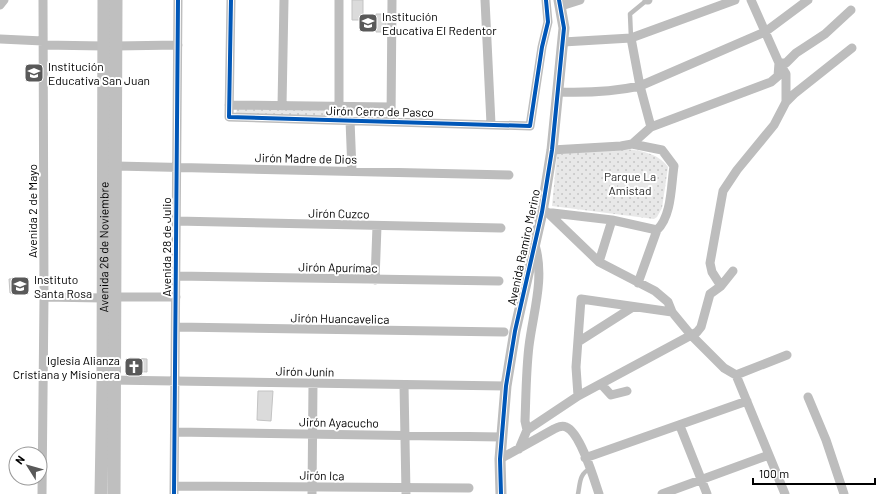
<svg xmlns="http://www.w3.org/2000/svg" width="889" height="494" font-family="Barlow,sans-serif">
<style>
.grass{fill:url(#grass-dots)}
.pitch{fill:#e8e8e8}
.building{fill:#dbdbdb;stroke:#c3c3c3}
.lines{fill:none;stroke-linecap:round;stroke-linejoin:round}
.service{stroke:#bdbdbd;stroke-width:4.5}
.minor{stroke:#bdbdbd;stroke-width:9}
.tertiary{stroke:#bdbdbd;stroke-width:11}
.secondary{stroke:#bfbfbf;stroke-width:13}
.cycleway-casing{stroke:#fff;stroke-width:6}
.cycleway{stroke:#0057b8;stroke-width:4}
.labels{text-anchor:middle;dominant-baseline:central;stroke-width:4;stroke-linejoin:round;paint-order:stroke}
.poi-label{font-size:12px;fill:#000;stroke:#fff;text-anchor:start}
.street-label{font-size:12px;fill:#000;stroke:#fff}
.park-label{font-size:12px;fill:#2c2c2c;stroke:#fff}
</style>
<defs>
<pattern id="grass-dots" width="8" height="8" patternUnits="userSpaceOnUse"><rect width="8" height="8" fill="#e8e8e8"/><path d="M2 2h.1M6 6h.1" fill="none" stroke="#c5c5c5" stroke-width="1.8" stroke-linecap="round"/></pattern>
</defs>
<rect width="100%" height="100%" fill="#fff"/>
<path class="grass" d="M237 108 339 111 342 116 236 114Z
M359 110H386V116H359Z
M623 149C640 150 658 153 668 167L662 208 657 217 654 219 552 206 557 154Z"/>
<path class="pitch" d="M620 171 656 174 654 197 617 194Z"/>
<path class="building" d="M352 0H363V20H352Z
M376 14H386V32H376Z
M22 278 23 292 10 293 9 279Z
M130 358 147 359V372L130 371Z
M258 391H273L271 421 257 420Z"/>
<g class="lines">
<path class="service" d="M631 38 630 14 647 0
M578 494C580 485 579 473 590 469"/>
<path class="minor" d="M231 0 229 117 530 126 542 47 548 22 546 0
M339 0V106L350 120 352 171
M485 0 491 124
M647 0H648
M0 5 4 0
M561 6 580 0
M631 38 640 86 651 127
M0 39 43 41
M563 42 631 38 735 0
M43 45 104 46
M116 46 178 45
M558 92C587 93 612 92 640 86L765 32 808 0
M786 102 794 94 852 48
M229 105 391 107
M282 106 284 0
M391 121 392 0
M552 150 621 146 632 144 651 127 771 82 778 76 779 63H786L796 53 825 34 851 10
M111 168 116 166 509 175
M544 212 612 220 657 230C672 216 671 185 674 166L662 150 632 144
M547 212 599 262 655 291 668 302 672 312 691 335 724 368 736 375 787 355
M176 221 501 228
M599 262 612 220
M176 276 499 281
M375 280 377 226
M638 283 657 230
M721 286 712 272 710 263 723 191 737 170 774 125 786 102V74L779 63 751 0
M44 297 103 298
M116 297H176
M176 327 504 332
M578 342 633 307
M736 375 785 494
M109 380 506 386
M601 384 611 395 627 391
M404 385 406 493
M578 396 576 367 581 299 672 312
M808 397 826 440 844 494
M680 426 707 494
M527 430 525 421C526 396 526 371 529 346 533 313 545 278 535 245
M175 432 502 437
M519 449 527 430 578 396 697 332 701 327 710 294 721 286 733 271
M585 458 747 401
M500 459 554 429C558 427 562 425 566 427 580 432 594 479 599 494
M175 486 469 488
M42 494 44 297 43 0
M174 494 178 0
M312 494 313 383
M662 494 769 455"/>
<path class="tertiary" d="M501 494 500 459 506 386 515 331 542 212 552 150 564 28 559 0"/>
<g class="secondary">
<path id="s1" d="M101 494 103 380 104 0"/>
<path d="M114 494 116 0"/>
</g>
<defs>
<path id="cycleway" d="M231 0 229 117 530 126 542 47 548 22 546 0
M174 494 178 0
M501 494 500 459 506 386 515 331 542 212 552 150 564 28 559 0"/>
</defs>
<use href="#cycleway" class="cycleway-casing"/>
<use href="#cycleway" class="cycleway"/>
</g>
<defs>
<symbol id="school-square" viewBox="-11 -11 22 22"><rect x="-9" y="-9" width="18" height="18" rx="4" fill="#595959" stroke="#fff"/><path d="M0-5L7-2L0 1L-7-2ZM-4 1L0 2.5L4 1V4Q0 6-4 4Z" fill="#fff"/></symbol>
<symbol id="university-square" viewBox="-11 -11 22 22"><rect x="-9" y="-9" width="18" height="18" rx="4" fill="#595959" stroke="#fff"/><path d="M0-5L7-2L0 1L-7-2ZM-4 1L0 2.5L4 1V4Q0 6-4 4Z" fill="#fff"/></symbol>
<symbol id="church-square" viewBox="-11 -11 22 22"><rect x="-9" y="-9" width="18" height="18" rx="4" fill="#595959" stroke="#fff"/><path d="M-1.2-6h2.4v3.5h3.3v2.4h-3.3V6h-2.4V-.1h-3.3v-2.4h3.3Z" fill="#fff"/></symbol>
</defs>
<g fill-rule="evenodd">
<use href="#school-square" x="357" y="12" width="22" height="22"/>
<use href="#school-square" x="23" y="62" width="22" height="22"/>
<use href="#university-square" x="9" y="275" width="22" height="22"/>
<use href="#church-square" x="123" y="356" width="22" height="22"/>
</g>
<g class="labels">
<g class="poi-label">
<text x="382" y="16">Institución<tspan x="382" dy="14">Educativa El Redentor</tspan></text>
<text x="48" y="66">Institución<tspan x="48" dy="14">Educativa San Juan</tspan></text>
<text x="34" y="279">Instituto<tspan x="34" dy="14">Santa Rosa</tspan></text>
<text x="120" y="360" text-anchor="end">Iglesia Alianza<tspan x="120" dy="14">Cristiana y Misionera</tspan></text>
</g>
<g class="street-label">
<text transform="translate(380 111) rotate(1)">Jirón Cerro de Pasco</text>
<text transform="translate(306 158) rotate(1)">Jirón Madre de Dios</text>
<text transform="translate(32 211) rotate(-90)">Avenida 2 de Mayo</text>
<text transform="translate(339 213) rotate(1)">Jirón Cuzco</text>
<text stroke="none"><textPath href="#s1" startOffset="247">Avenida 26 de Noviembre</textPath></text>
<text transform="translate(166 247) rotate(-90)">Avenida 28 de Julio</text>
<text transform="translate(523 247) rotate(-78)">Avenida Ramiro Merino</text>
<text transform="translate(338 267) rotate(1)">Jirón Apurímac</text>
<text transform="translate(340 318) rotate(1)">Jirón Huancavelica</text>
<text transform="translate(305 371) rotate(1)">Jirón Junín</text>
<text transform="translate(339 422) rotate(1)">Jirón Ayacucho</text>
<text transform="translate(322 475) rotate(1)">Jirón Ica</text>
</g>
<g class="park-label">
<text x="630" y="176">Parque La<tspan x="630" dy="14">Amistad</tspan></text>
</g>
</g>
<g transform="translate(28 466) rotate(307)"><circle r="19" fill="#ffffff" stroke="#999999"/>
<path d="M0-3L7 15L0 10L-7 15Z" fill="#595959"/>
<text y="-6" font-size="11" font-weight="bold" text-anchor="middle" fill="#000000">N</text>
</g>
<path d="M753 478v6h122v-6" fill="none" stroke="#000000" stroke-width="2"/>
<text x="759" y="478" font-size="12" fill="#000000" stroke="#ffffff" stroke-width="3" paint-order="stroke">100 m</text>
</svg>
